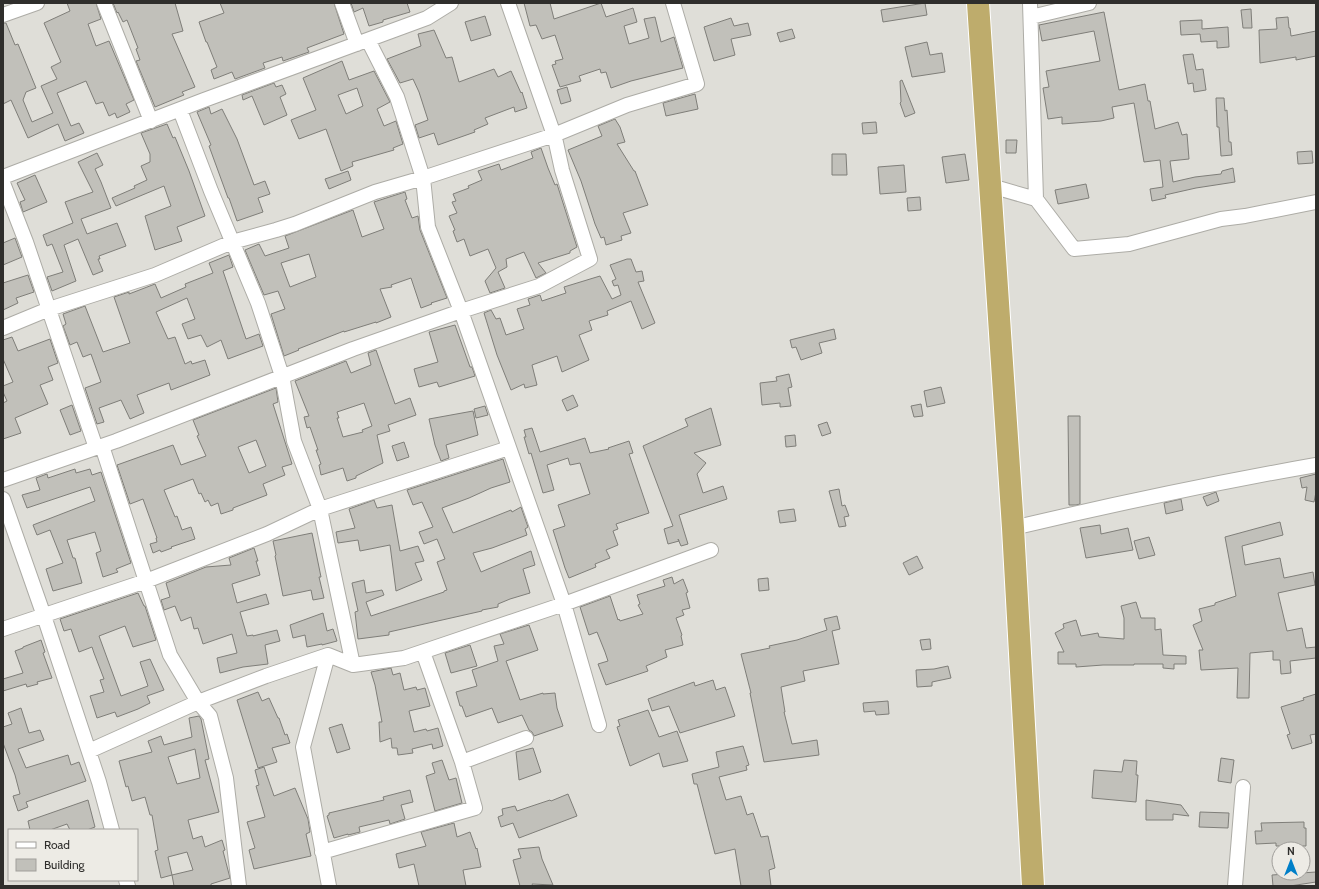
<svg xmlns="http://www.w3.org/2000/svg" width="1319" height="889" font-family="Cabin,sans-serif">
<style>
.building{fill:#c1c0ba;stroke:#7f7e79;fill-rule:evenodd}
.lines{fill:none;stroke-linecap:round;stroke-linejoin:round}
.minor-casing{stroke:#adaca6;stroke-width:16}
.trunk-casing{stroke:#fff;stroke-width:24}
.minor{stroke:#fff;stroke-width:14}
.trunk{stroke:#beac6c;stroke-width:22}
</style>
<rect width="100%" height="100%" fill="#dfded8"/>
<path class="building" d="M67 3H96L101 19 88 24 96 46 109 41 134 100 126 104 130 112 117 118 115 113 109 116 103 102 96 104 86 81 57 93 71 126 79 123 84 133 65 141 58 124 28 138 11 100 3 104V23H6L15 45 18 44 36 88 26 92 23 100 32 122 53 113 41 86 57 79 51 67 61 62 44 23 70 11Z
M113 3H175L183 31 172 34 195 87 182 92 184 95 155 107 136 61 140 60 136 49 138 48 127 20 123 22 118 12 117 13Z
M220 3H334L344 34 307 48 309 52 283 61 282 57 263 63 265 68 235 79 232 72 214 79 211 70 217 67 207 42H206L199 22 224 13Z
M351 3H407L410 12 383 20V22L369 26 363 8 354 12Z
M524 3H550L554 19 601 3 606 17 633 8 637 22 624 26 629 44 649 38 644 19 655 17 661 42 674 37 683 68 631 81 611 88 606 72 601 73 600 69 579 76 581 81 560 87 552 65 556 64 555 61 563 59 555 35 542 39 536 25 530 26Z
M925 3 927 15 883 22 881 10Z
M1251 9 1252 28H1243L1241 10Z
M1104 12 1119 90 1145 84 1148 101H1150L1155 129 1178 122 1182 135 1187 134 1189 159 1170 161 1173 182 1195 177 1221 174 1222 171 1233 168 1235 182 1196 188 1165 195 1166 198 1152 201 1150 189 1163 187 1160 160 1144 162 1134 103 1112 107 1114 118 1101 121 1062 124V117L1048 119 1043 88 1049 87 1046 71 1100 61 1094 31 1042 41 1039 25Z
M485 16 491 35 471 41 465 22Z
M1288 17 1289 28H1290L1291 36 1316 31V56L1296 60V57L1260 63 1259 30 1277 29 1276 18Z
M731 18 734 26 748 23 751 35 731 39 735 55 714 61 704 27Z
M1202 20V29L1228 27 1229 47 1217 48V41L1201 42 1200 34 1181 35 1180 21Z
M792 29 795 38 780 42 777 33Z
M434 30 446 58 452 57 459 82 494 69 498 77 511 71 521 93 522 92 527 108 515 112 514 107 485 118 488 124 474 130 475 132 438 145 434 133 419 138 415 125 428 120 419 92 413 79 400 83 387 59 421 46 418 34Z
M927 42 930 55 942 53 945 72 912 77 905 47Z
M1193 54 1196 70 1203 69 1206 90 1194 92 1193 83 1188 84 1183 55Z
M342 61 349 80 374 71 390 102 377 109 384 126 396 121 403 144 393 148 394 150 352 162 353 166 341 171 326 129 299 139 291 120 316 110 303 78ZM357 88 363 106 346 114 338 95Z
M902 80 915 113 905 117 900 103 901 102 900 81Z
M274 83 276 87 282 85 286 94 280 97 287 115 264 125 252 96 243 100 242 95Z
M567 87 571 101 561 104 557 90Z
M695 94 698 109 666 116 663 103Z
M1216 98H1224L1225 111 1227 110 1229 142H1231L1232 155 1221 156 1219 127H1217Z
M209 107 211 114 222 109 237 139 254 185 265 181 270 194 258 198 263 212 237 221 229 198H228L209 146 211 145 197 112Z
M615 119 620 127 625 142 617 144 634 171H635L648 205 623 213 631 233 621 236 622 240 606 245 604 237 601 238 595 224 581 181 568 150 602 136 598 126Z
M876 122 877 133 863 134 862 123Z
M167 124 173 138 175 137 189 171 205 216 177 227 182 241 155 250 145 216 171 206 164 186 116 206 112 198 135 188 134 186 147 180 141 166 150 162V154L141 133Z
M1006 140H1017L1016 153H1006Z
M541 148 548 168 555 185 557 184 577 247 570 251V253L538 263 546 273 536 278 524 252 506 259 507 267 498 272 505 288 490 293 485 281 496 268 488 249 470 256 464 239 457 242 453 231 455 230 449 216 457 213 452 202 456 201 453 194 469 188 468 186 482 180 478 171 499 164 501 170 533 158 531 152Z
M1312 151 1313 163 1298 164 1297 152Z
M97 153 103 165 95 169 101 182 111 208 81 219 87 234 117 223 126 246 99 256 100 259H98L103 271 93 275 78 239 64 245 76 281 52 291 47 277 63 272 52 244 47 246 43 235 73 223 65 202 93 192 78 162Z
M832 154H846L847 175H832Z
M965 154 969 180 946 183 942 157Z
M904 165 906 192 880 194 878 167Z
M348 171 351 180 329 189 325 179Z
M35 175 47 202 23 212 20 202 25 200 17 183Z
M1086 184 1089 198 1058 204 1055 190Z
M405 192 407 199 405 200 412 218 418 216 420 230 447 298 431 303 432 304 421 308 411 278 391 285 392 287 380 289 391 317 376 323V322L344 332V331L298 349 299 350 284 356 271 314 285 309 278 291 264 295 245 250 259 244 265 256 289 248 285 236 353 210 362 237 384 229 374 202ZM309 254 316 277 290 287 281 263Z
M920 197 921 210 908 211 907 198Z
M15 238 22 257 3 265V243Z
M229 255 233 267 223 271 246 339 259 334 263 346 228 359 221 340 207 347 201 335 188 339 182 324 195 319 187 298 156 312 168 339 175 337 185 364 191 361 192 364 205 360 210 375 171 390 169 383 137 395 144 413 130 419 121 400 99 408 104 422 97 424 85 388 101 382 91 354 83 357 77 342 70 345 63 326 66 324 63 314 85 306 103 352 130 343 114 297 129 292V294L155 284 161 298 186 287 185 284 213 273 209 263Z
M627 259H631L636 272 642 271 644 281 638 282 655 323 642 329 631 301 607 311 608 315 589 321 592 330 579 335 589 360 562 372 557 356 532 365 537 385 525 388 524 384 511 390 497 355 484 313 491 310 496 319 500 318 506 335 524 329 517 309 530 305 528 299 540 295 542 301 566 293 564 287 600 276 612 299 621 295 618 285 614 286 612 281 616 279 610 265Z
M28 275 34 292 16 298 18 303 3 310V283Z
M455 325 470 367H472L475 376 439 387 437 382 419 387 414 369 438 362 429 332Z
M834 329 836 339 819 343 822 353 801 360 796 347 792 348 790 340Z
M12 337 18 351 50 339 58 363 48 367 53 380 40 385 48 404 15 418 21 433 3 439V403L7 401 3 392V386L13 382 3 359V340Z
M376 350 395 404 410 398 416 415 388 425 390 431 377 435 383 463 356 476V478L347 481 343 468 321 475 319 465 321 464 316 450H318L310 427 307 428 304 417 309 416 295 381 346 361 351 373 371 365 368 353ZM364 403 372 426 362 430 363 432 343 437 337 418H339L337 412Z
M789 374 792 387 788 388 791 406 780 407V403L762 405 760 383 777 381 776 377Z
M941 387 945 403 927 407 924 391Z
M276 388 278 402 273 404 292 464 282 467 285 475 263 484 267 495 233 508V510L221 514 218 503 211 506 208 500 205 502 201 493 199 494 193 479 164 490 175 517 177 516 182 530 191 527 195 539 171 547 172 548 161 552 160 550 153 553 150 544 157 542 156 538H157L143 499 130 504 117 465 173 445 181 465 206 456 197 436 199 435 193 420ZM256 440 266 466 249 473 238 447Z
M573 395 578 406 567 411 562 400Z
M921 404 923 416 914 417 911 406Z
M72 405 81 431 70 435 60 410Z
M485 406 488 415 476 418 474 409Z
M711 408 721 445 694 453 706 463 697 474 703 493 723 486 727 499 679 515 688 544 681 546 678 539 679 541 668 544 664 529 673 526 643 446 688 426 685 419Z
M473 411 478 435 446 445 449 458 441 461 435 445 429 419Z
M1068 416H1080V504L1076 505H1069Z
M827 422 831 433 822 436 818 425Z
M532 428 540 452 585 438 590 453 609 449 608 448 629 441 633 453 629 454 649 513 616 524 618 529 613 531 618 545 606 550 610 558 595 564 596 567 569 578 565 568 553 530 565 526 558 505 590 494 580 463 570 465 568 458 547 465 554 490 543 493 531 453 529 454 524 437H526L524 430Z
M795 435 796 446 786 447 785 436Z
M404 442 409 457 397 461 392 446Z
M503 459 510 482 491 488 469 498 442 508 453 533 511 510 512 512 521 507 528 527 525 529 527 535 492 548 473 553 481 572 531 551 535 565 523 569 530 593 510 599 498 604V607L482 610V611L389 632V635L358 639 355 612 358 611 352 583 364 580 366 593 382 590 384 595 366 602 371 616 444 592V591L447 590 437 562 445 559 437 539 424 544 419 532 433 527 422 502 413 505 407 490Z
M75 469 76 473 90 469 92 475 101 472 131 563 116 569 118 572 103 577 96 553 101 551 95 532 67 540 73 558H75L82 583 53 591 46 569 63 563 50 530 37 535 33 525 95 501 90 487 27 508 22 495 40 490 36 478 47 474 48 478Z
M1316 474V492L1314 502 1305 500 1307 487 1302 488 1300 478Z
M839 489 842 506 845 505 849 516 844 517 846 526 839 527 829 491Z
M1216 492 1219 501 1207 506 1203 497Z
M1181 499 1183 510 1166 514 1164 503Z
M374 500 377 508 392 505 400 551 418 546 424 561 415 563 422 580 396 591 390 545 360 551 358 540 338 543 336 532 355 528 349 509Z
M794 509 796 521 780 523 778 511Z
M1280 522 1283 535 1242 546 1245 565 1280 558 1284 578 1313 572 1315 585 1278 593 1287 631 1302 628 1306 648 1316 647V658L1290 661 1291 673 1281 674 1280 660H1273V651L1250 653 1249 698H1237L1238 668 1201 670 1199 650H1203L1193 625 1202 621 1199 609 1215 605V603L1236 596 1225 537Z
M1100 525 1101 534 1128 528 1133 550 1086 558 1080 528Z
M312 533 321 577H319L324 598 313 600 311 590 283 596 275 556 276 555 273 541Z
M1149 537 1155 555 1139 559 1134 541Z
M254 548 258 561H256L260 575 232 584 237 603 266 594 269 604 240 612 247 636 253 635V636L277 630 280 641 265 645 268 664 243 667 220 673 217 658 237 653 232 634 203 644 198 628 194 629 191 617 181 621 175 606 164 610 161 600 170 597 166 583 206 567 231 565 229 558Z
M917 556 923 568 909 575 903 563Z
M672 577 674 584 683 579 688 592 686 593 690 608 682 610 684 615 676 618 682 635 681 636 683 645 665 650 667 657 646 666 648 671 606 685 598 664 608 661 605 652 597 632 589 635 580 607 610 596 618 620 619 619 620 621 643 614 638 605 640 604 637 595 665 586 663 580Z
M768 578 769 590 759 591 758 579Z
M138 593 144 606H145L156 640 133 647 125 626 99 636 121 696 148 686 140 662 150 659 164 690 147 696 150 703 138 709 117 717 115 712 97 718 90 696 104 692 100 680 104 679 94 653 92 647 79 652 71 629 64 631 60 619Z
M1136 602 1141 618H1155V630L1161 629 1163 655 1186 656V664H1174V669L1163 668V664H1134V665H1103L1076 667V664H1058V652H1064L1055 633 1064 628 1063 624 1076 620 1081 636 1098 633 1099 637 1124 639V618L1121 606Z
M323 613 327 631 333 629 337 641 322 645V644L307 647 305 635 293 638 290 625Z
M837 616 840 629 832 631 839 664 803 671 805 681 781 687 785 712H784L792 744 817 740 819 755 764 762 750 693H751L741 654 770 648 769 646 797 640 827 630 824 619Z
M529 625 538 650 506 661 520 700 543 693V694L555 693 557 708 563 726 534 736 532 732 529 730 522 715 498 723 492 708 466 717 462 706H460L456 692 477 686 472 670 498 661 494 646 504 644 500 634Z
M930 639 931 649 922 650 920 640Z
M41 640 45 652 43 653 52 678 37 682 38 684 27 687 26 684 3 691V679L23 673 15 651 23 648V647Z
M470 645 477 666 451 673 445 653Z
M948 666 951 678 932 682V686L917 687 916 670 934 669Z
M391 668 393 675 400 673 404 690 416 687 417 690 425 688 430 706 409 711 414 732 426 729 427 731 438 728 443 746 433 749 432 744 412 749 413 753 398 755 397 748H392L391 738 380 742 379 722H382L375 685 371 672Z
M713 680 716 690 725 687 735 716 680 733 669 706 652 711 648 699 694 682 695 686Z
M258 692 262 701 269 698 278 718H279L285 735 287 734 290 743 272 748 277 762 258 768 237 700Z
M1316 694V734L1310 735 1312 743 1292 749 1287 735 1290 734 1281 707 1304 700 1303 698Z
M888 701 889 714 876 715 875 711 864 712 863 703Z
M21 708 29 733 40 730 44 740 18 749 26 768 68 755 71 765 79 762 86 781 26 802 28 807 18 811 13 796 20 794 15 775 3 743V727L12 724 8 713Z
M648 710 659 737 677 731 688 761 663 767 659 753 630 766 617 727 620 726 618 720Z
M199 716 201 719 209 759 205 760 219 812 188 820 193 839 202 836 205 847 222 840 225 850 223 851 230 878 211 884V886H174L172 875 161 878 155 851 158 850 152 815H150L145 797 132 801 128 786 126 787 119 761 152 752 148 741 161 736 164 745 192 737 189 718ZM195 749 200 778 177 784 168 757ZM187 852 193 870 172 875 168 857Z
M342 724 350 749 337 753 329 728Z
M743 746 749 765 746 766 747 770 719 777 726 800 741 796 747 815 753 813 761 837 768 836 775 868 769 870 771 886H741L735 849 715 854 697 784H694L692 774 719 767 716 752Z
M533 748 541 772 519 780 516 752Z
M1221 758 1234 760 1231 783 1218 781Z
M442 760 449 780 456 778 462 803 435 811 426 776 435 773 432 763Z
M1124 760 1137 761 1136 775H1138L1136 802 1092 798 1094 770 1122 772Z
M264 767 274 796 295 788 308 819 310 832 306 834 311 856 254 869 249 850 255 848 247 822 265 817 256 786 259 785 255 770Z
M410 790 413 802 401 805 405 819 390 824 389 820 359 827 360 832 348 835V834L334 838 327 816 329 815V813L384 800 383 797Z
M568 794 577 816 519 838 513 823 501 827 498 817 503 815 502 809 515 806 517 811 550 800 551 801Z
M88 800 95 827 87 830H70L67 824 50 830H30L28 821Z
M1146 800 1181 805 1189 816 1173 814V820H1146Z
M1200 812 1229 813 1228 828 1199 827Z
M1304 822V828H1306V846H1276V843L1256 844 1255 831H1262L1261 823Z
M454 823 457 837 470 832 476 849 477 848 481 867 463 870 466 886H419L414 864 399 868 396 854 426 846 421 832Z
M539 847 542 859 553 885 532 884 533 886H520L513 860 521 858 518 849Z
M1316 872V882L1290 886H1273L1272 875Z"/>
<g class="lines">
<defs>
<path id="minor" d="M104 3 151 121
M342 3 357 44
M1030 3 1036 199
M3 15 37 3
M1031 17 1089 3
M368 40 397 97 423 178 428 227 461 311 564 604 599 725
M180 110 211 191 258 303 282 376 294 441 320 509 353 665
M3 177 204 100 427 18 451 3
M3 183 26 242 96 448
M991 186 1036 199 1074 249 1129 244 1221 219 1245 216 1316 202
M3 328 49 309 155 275 232 242 276 230 295 224 375 192 423 178 554 135 627 105 697 84 673 3
M102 446 170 655 198 702 210 716 226 778 239 886
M3 480 116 441 353 349 461 311 539 286 590 259 562 170 555 138 508 3
M3 499 44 616 99 782 112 830
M1013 528C1114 504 1214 483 1316 465
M3 629 146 581 267 534 320 509 509 448
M328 655 303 747 329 886
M89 751 198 702 266 676 328 655 353 665 404 658 564 604 711 550
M462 762 526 738
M322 852 475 808 462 762 423 652
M126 880 128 886
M1235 886 1243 787"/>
<path id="trunk" d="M978 3 1013 528 1033 886"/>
</defs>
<use href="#minor" class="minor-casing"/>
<use href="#trunk" class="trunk-casing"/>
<use href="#minor" class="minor"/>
<use href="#trunk" class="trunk"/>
</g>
<rect width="1319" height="889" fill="none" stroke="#2f2e2c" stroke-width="8"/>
<rect x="8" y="829" width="130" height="52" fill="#edebe5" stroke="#a19f9b"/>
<rect x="16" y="842" width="20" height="6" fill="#ffffff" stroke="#a19f9b"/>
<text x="44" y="849" font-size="12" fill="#2f2e2c">Road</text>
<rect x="16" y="859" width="20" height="12" fill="#c1c0ba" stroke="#a19f9b"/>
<text x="44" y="869" font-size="12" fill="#2f2e2c">Building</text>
<g transform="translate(1291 861)"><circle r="19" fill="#edebe5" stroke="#a19f9b"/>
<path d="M0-3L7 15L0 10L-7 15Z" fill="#007fc8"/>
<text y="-6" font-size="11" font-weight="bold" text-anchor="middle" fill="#2f2e2c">N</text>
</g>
</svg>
